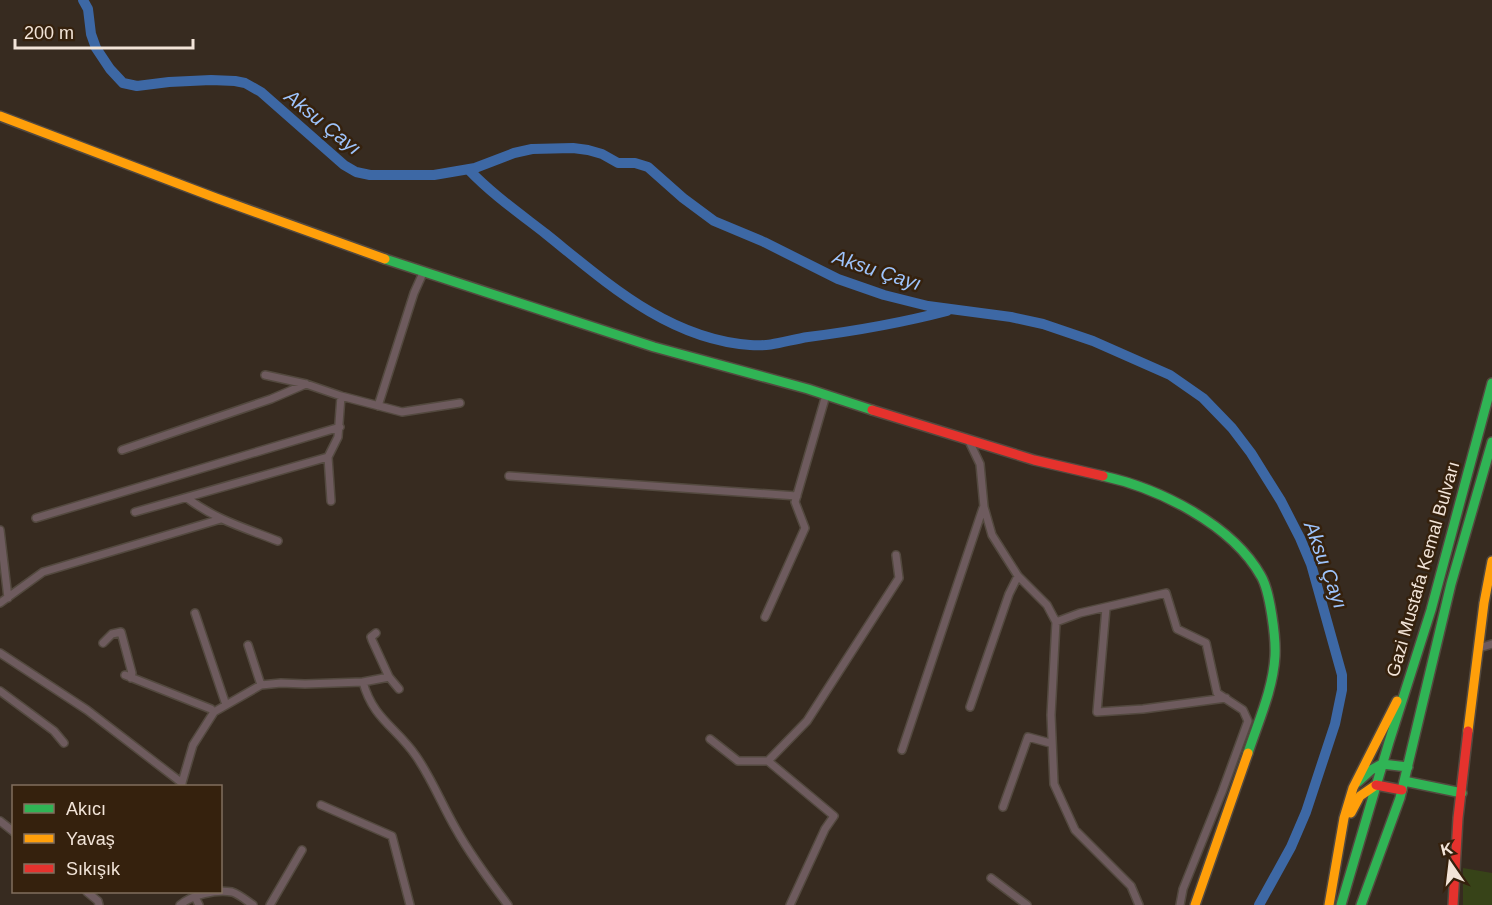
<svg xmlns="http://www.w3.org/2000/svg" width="1492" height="905" font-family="Arial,sans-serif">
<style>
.green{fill:#374318}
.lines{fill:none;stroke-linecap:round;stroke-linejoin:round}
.river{stroke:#3d68a5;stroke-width:10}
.street-casing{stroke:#53493f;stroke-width:10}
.fast-casing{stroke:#53493f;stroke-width:12}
.slow-casing{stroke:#53493f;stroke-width:12}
.jam-casing{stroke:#53493f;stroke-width:12}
.street{stroke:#6e5b5e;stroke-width:7}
.fast{stroke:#30b455;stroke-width:9}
.slow{stroke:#ff9f0a;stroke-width:9}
.jam{stroke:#e5322d;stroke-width:9}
.labels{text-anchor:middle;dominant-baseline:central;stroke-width:5;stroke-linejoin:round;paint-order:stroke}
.street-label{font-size:18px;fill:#f2e4d8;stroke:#35210d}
.water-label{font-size:20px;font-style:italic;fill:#9ec4fc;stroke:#35210d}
</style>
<rect width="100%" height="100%" fill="#372b20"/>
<path class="green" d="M1463 868 1492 873V905H1463Z"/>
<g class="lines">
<path class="river" d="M83 0 88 9 91 34 96 48 110 69 123 83 137 86 169 82 211 80 235 81 245 83 261 92 344 165 356 172 370 175H434L475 168 514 153 532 149 573 148 588 150 602 154 618 163H635L648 167 683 198 714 221 764 242 838 279 884 295 928 306 1011 317 1043 324 1093 341 1170 375 1203 398 1232 428 1251 453 1281 501 1300 538 1311 564 1342 675V690L1335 724 1306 812 1291 847 1259 905
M469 170C492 194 519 213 546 234 607 283 668 339 750 345 772 347 788 340 808 337 855 331 901 323 947 311"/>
<defs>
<path id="street" d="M265 375 306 384 341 396 402 412 460 403
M378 406 414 293 423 273
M969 441 980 464 984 507 992 535 1018 576 1047 605 1056 622 1051 715 1054 784 1075 830 1131 886 1139 905
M122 450 271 399 306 384
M509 476 797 496
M187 498C216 520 245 528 278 541
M331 501 328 457 338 437 341 396
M135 512 328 457
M36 518 340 427
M0 530 8 598
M0 603 43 572 221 519
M1106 608 1097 712 1143 709 1226 698
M195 613 226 705
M765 617 805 528 795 502 826 395
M1056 622 1080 613 1166 593 1177 629 1206 643 1217 693 1243 710 1248 721 1222 792 1183 889 1180 905
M376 633 371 637 372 640 389 677 399 689
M103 643 112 634 121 632 132 673 131 678
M248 645 261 685
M1479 648 1492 644
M0 653 87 710 182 783
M125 675 211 709 214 712
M363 682 389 677
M0 691 54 731 64 743
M970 707 1009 594 1018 576
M710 739 738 761H768L834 816 825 829 790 905
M902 750 983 508
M768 761 807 721 899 578 896 555
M181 786 193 745 214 712 261 685 281 683 305 684 363 682C373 719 396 727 416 756 432 779 442 805 456 829 471 856 489 880 508 905
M321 805 392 836 410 905
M1003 807 1028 737 1050 743
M0 821 14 832
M991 878 1027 905
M87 892 98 901 99 905
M195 897 199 905
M180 905C192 895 216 889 232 892 239 894 247 901 253 905
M270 905 302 850"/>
<path id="fast" d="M385 259 654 347 808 389 872 410
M1103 476C1158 488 1232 524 1261 576 1270 591 1276 638 1275 656 1273 690 1258 722 1248 753
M1382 764 1408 767
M1404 781 1462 793
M1358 782 1371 770 1382 764
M1341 905 1389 742 1431 610 1492 383
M1361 905 1400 798 1451 584 1492 442"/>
<path id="slow" d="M0 116 216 198 385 259
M1468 731 1484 603 1492 561
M1351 813 1360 796 1376 785
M1195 905 1248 753
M1329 905 1344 818 1353 788 1397 701"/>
<path id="jam" d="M872 410 1034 460 1103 476
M1376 785 1402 790
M1453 905 1458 818 1468 731"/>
</defs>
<use href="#street" class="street-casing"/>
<use href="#fast" class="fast-casing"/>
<use href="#slow" class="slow-casing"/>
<use href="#jam" class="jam-casing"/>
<use href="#street" class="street"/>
<use href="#fast" class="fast"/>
<use href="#slow" class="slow"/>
<use href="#jam" class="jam"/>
</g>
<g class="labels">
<g class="street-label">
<text transform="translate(1423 569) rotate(-74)">Gazi Mustafa Kemal Bulvarı</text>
</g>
<g class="water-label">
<text transform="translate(323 122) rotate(39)">Aksu Çayı</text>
<text transform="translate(877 270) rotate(18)">Aksu Çayı</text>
<text transform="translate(1326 565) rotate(70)">Aksu Çayı</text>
</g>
</g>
<rect x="12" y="785" width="210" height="108" fill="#35210d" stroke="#816f5e" stroke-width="1.5"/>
<rect x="24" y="804" width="30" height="9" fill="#30b455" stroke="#816f5e" stroke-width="1.5"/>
<text x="66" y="815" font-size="18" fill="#f2e4d8">Akıcı</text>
<rect x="24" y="834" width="30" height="9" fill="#ff9f0a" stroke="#816f5e" stroke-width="1.5"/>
<text x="66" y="845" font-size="18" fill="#f2e4d8">Yavaş</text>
<rect x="24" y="864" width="30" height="9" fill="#e5322d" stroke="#816f5e" stroke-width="1.5"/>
<text x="66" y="875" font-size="18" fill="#f2e4d8">Sıkışık</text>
<g transform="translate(1450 863) rotate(346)" stroke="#35210d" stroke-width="4.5" paint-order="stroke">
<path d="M0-4.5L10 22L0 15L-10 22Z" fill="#f2e4d8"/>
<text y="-9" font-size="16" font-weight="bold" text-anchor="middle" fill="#f2e4d8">K</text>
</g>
<path d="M15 39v9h178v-9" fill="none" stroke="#f2e4d8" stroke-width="3"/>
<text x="24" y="39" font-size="18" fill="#f2e4d8" stroke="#35210d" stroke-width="4.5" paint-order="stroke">200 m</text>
</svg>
